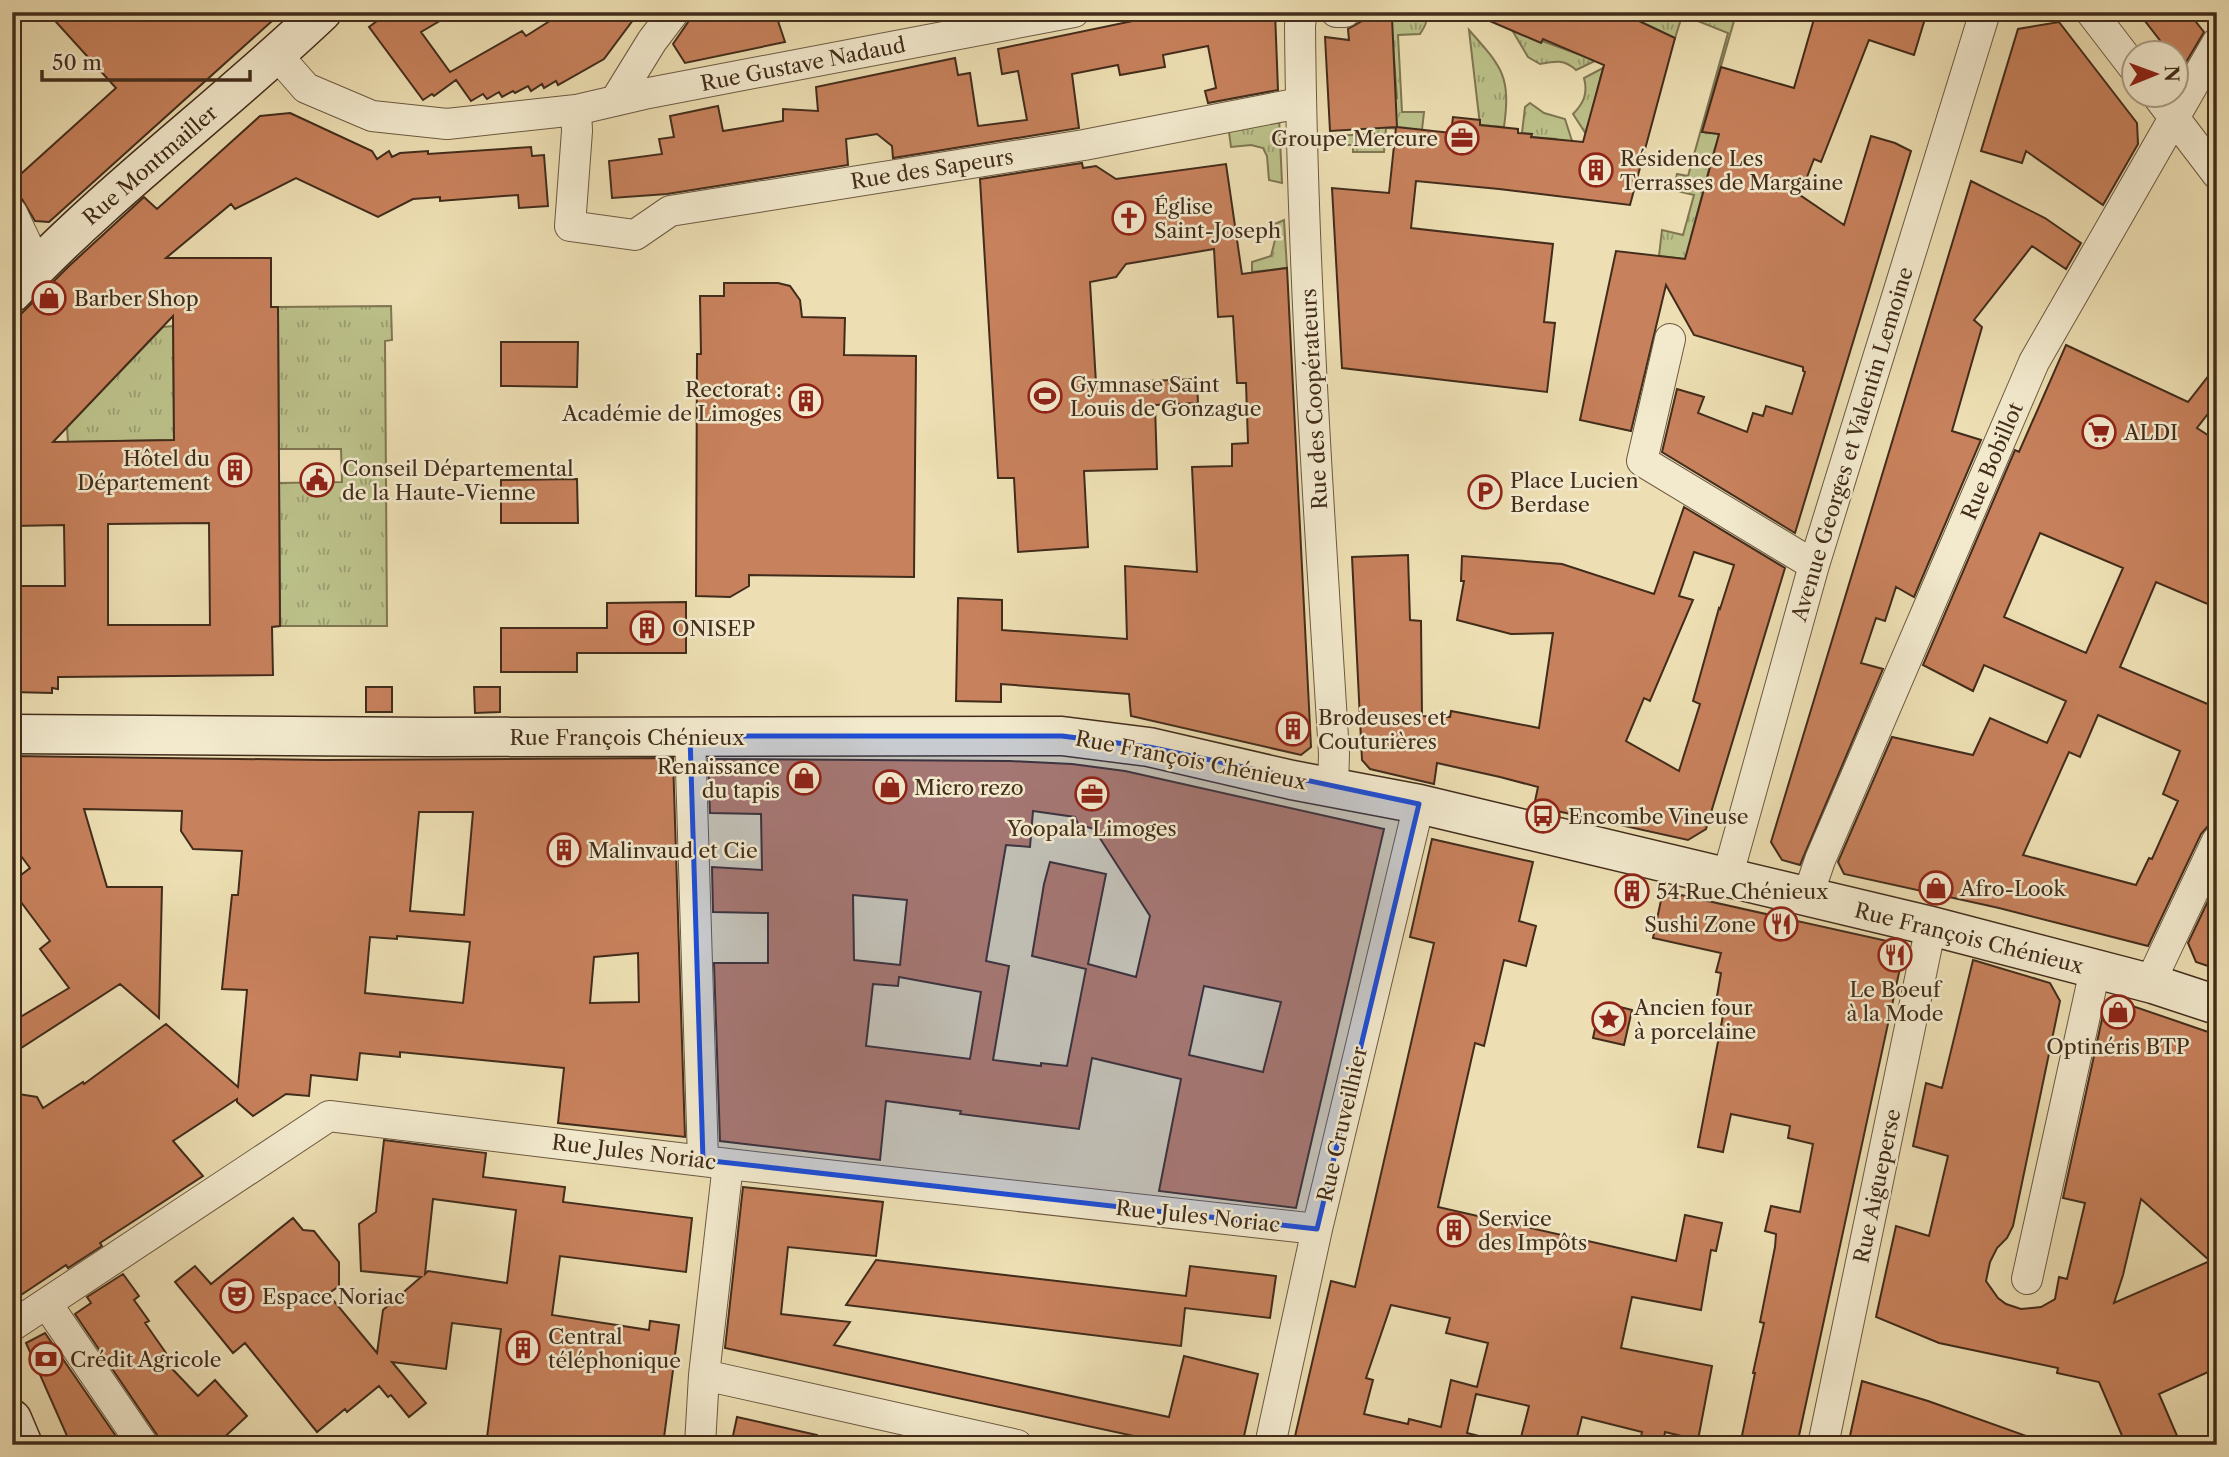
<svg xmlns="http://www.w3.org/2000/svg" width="2229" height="1457" font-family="'Libre Caslon Text',serif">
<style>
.grass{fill:url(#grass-tufts);stroke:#7f7652;stroke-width:2}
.building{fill:#c7815c;stroke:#422c1b;stroke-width:2;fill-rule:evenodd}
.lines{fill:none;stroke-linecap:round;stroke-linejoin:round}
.street-casing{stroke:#6d5941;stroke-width:32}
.secondary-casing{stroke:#422c1b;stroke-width:41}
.street{stroke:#f3eace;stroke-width:30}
.secondary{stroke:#f3eace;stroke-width:38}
.marked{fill:#1d4ed8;fill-opacity:0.2;stroke:#1d4ed8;stroke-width:5;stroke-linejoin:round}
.labels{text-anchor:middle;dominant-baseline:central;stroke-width:5;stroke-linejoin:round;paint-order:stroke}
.street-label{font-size:21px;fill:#422c1b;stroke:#f3eace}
.poi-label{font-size:21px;fill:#422c1b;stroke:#f3eace;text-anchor:start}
</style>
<defs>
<pattern id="grass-tufts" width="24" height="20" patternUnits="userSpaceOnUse" patternTransform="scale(1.75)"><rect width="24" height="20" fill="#bcc18a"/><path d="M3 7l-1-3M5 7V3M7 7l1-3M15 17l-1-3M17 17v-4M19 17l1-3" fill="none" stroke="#9a9d70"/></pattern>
</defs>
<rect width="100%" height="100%" fill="#eddfb3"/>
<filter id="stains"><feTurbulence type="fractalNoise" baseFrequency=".00286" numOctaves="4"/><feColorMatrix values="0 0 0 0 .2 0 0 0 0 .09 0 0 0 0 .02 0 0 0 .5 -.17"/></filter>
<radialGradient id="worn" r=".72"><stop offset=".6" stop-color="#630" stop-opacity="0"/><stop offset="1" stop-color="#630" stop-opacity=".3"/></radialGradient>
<path class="grass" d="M1397 12H1424C1429 21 1425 26 1420 34L1398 35 1402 112H1424L1422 130 1386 128 1384 152H1353V145H1331L1330 136 1374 134 1372 95 1397 98 1391 17Z
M1620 12H1686L1685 16H1682L1675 38Z
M1697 12 1736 14 1702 132 1810 144 1765 268 1659 256 1662 230 1683 235 1694 195 1673 190 1674 185 1703 192 1691 237 1740 250 1764 161 1715 148 1705 184 1676 178 1677 174 1688 176 1728 33 1695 20Z
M1469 30C1502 67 1511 76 1504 127L1480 125Z
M1512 30 1578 54 1599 59 1576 70C1564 59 1555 61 1540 64L1528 57Z
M1603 68 1586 134 1573 114C1584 103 1588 93 1584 78Z
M1530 103 1544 113 1565 119 1573 144 1556 142V139L1531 137V134L1522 133 1525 107Z
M1279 117 1282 183 1269 180 1267 156 1263 148 1251 145 1231 147 1228 125Z
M1284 220 1287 268 1252 272V262L1271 256 1275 240V224Z
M391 306 392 340 385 341 387 626H280L279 483 342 482 341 449H279L278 307Z
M173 326 174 440 68 442 67 427 163 327Z"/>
<path class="building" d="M47 12H282L49 222 35 221 22 199 12 196V182L116 88Z
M389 12H455L421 32 450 72 522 31 526 36 564 12H639L604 59 558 85 556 81 544 88 542 84 531 91 528 86 515 93 513 91 502 97 499 92 487 99 483 94 471 101 456 80 434 96 432 94 423 100 369 27Z
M695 12H775L785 42 685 63 673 44Z
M1176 12H1275L1278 90 1208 103 1205 91 1216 88 1208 46 1163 55 1165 67 1120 75 1118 65 1072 74 1079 128 893 158 892 146 877 134 846 139 848 165 667 194 612 198 609 161 662 154 659 139 674 137 670 116 718 106 723 131 783 121V109L818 111 816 87 955 58 958 75 970 73 978 126 1027 120 1018 71 1002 74 998 49Z
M1378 12H1387L1392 18 1397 127 1451 133 1453 117 1480 120V125L1518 129V133L1532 134 1531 137 1583 142 1604 65 1543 39 1541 43 1469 12H1620L1675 38 1630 205 1499 189 1416 181 1411 228 1553 244 1544 322 1555 323 1547 392 1342 368 1332 188 1389 193 1396 127 1330 131 1325 37 1349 40 1348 29Z
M1816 12H1927L1914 55 1869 40 1821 162 1814 159 1800 195 1844 225 1871 136 1895 143 1911 151 1795 533 1662 452 1677 389 1704 397 1698 413 1747 432 1753 413 1763 416 1766 406 1792 414 1805 372 1803 371V367L1694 335 1666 285 1631 431 1580 420 1616 251 1685 259 1719 134 1702 132 1721 67 1794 88Z
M2138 12H2188L2204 32 2182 69 2176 63V52H2169Z
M2059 22 2137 123 2138 144 2103 205 2026 151 2022 163 1981 151 2018 29Z
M290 113 372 151 377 159 389 151 392 157 400 153 428 151V154L531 147 532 156 544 155 548 206 519 208 518 195 440 201V197L413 199 378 217 296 178 235 209 231 204 166 258H271V307H278L280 626 272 627 273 675 58 677V689L52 688V693L12 692V586H65L64 525 14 526 12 323 68 267 144 197 157 209 260 116ZM173 316 174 440 53 442ZM209 523 210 625H108V524Z
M1082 163 1083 168 1096 166 1116 179 1226 164 1242 274 1287 268 1311 747 1301 755 1131 716 1129 694 1001 684V702L956 701 958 598 1002 600V630L1127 639 1125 566 1197 572 1192 467 1232 466V444L1248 443 1246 383H1237L1233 316 1218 317 1214 249 1126 264 1116 277 1090 282 1096 383 1197 379 1198 403 1155 405 1157 469 1084 471 1088 547 1018 552 1014 478H998L980 179Z
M1971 181 2045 218 2081 243 2066 269 2032 246 1974 320 1982 327 1952 431 1981 440 1914 597 1896 587 1885 621 1876 618 1861 663 1883 669 1800 865 1782 860 1771 842Z
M724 283H778L790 286 800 300 802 317 845 318 844 355 916 356 914 577 749 575V586L730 597 696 596 697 354H701L700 296H724Z
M501 342H578L577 387 501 386Z
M2066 345 2188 402 2217 365V402L2197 428 2217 441V608L2156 582 2120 667 2217 708V824L2208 826 2201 834 2148 946 1999 908 1844 874 1838 862 1892 737 1973 755 1990 718 2047 743 2066 701 1984 665 1973 691 1923 665 2015 450 2019 452ZM2040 533 2123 568 2086 653 2004 617ZM2098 715 2180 751 2163 794 2178 801 2152 859 2149 858 2136 885 2023 855 2069 752 2080 757Z
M577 479 578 523H501V480Z
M1684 507 1785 568 1706 829 1688 840 1534 806 1538 787 1500 777 1437 763 1434 784 1370 769 1362 760 1352 557 1408 555 1410 620 1421 621 1422 716 1450 717 1451 711 1539 728 1553 633 1511 634 1457 620 1464 581H1461L1462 556 1562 564 1654 594ZM1694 552 1734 565 1720 609 1719 608 1693 701 1700 704 1679 771 1626 741 1644 698 1650 701 1693 600 1679 596Z
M686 602V653H577V672H501V628H607V603Z
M366 687H392V712H366Z
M474 687H500V712L475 713Z
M12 756 324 760 673 758 685 1137 558 1123 564 1068 400 1052V1057L360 1053 357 1080 311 1075 309 1096 286 1094 253 1116 237 1102V1099L173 1141 203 1176 100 1243 102 1246 68 1268 66 1265 12 1301V1093L37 1097 43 1108 83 1082 84 1084 166 1024 238 1087 247 990 222 989 232 895H238L242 851 193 849 181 831 182 811 84 809 107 887H162L159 1018 120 984 12 1054V1022L69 988 40 949 50 941 12 890V882L30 868 12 844ZM419 812H473L464 915 410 911ZM397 936 470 942 463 1003 365 993 370 937 397 939ZM638 953 639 1002 590 1003 594 957Z
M708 759 1010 761 1072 764 1125 771 1384 829 1296 1208 1159 1191 1181 1079 1092 1058 1079 1129 960 1114 961 1111 886 1101 880 1160 720 1141 714 963H768V913L713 912 712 867 762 870 761 814 710 813ZM1033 811 1075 817 1078 824 1094 829 1150 916 1136 977 1088 964 1106 874 1050 862 1044 884 1032 956 1086 969 1067 1066 1041 1063V1066L993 1060 1009 966 986 961 1006 845 1030 847ZM853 895 907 900 900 965 854 960ZM899 977 981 992 970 1059 866 1046 873 984 898 986ZM1204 986 1281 1002 1263 1072 1189 1055Z
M1432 839 1533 862 1519 921 1536 926 1526 966 1504 960 1484 1046 1475 1043 1438 1207 1676 1261 1685 1215 1722 1223 1716 1251 1711 1250 1701 1310 1632 1297 1621 1348 1712 1366 1698 1440 1665 1432 1663 1445H1639L1642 1432 1582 1417 1575 1445H1519L1529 1406 1476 1394 1467 1433 1479 1436 1478 1445H1293L1331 1281 1355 1287 1434 943 1410 937ZM1391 1305 1450 1318 1446 1333 1488 1343 1477 1387 1451 1380 1441 1427 1409 1419 1408 1424 1364 1414 1373 1380 1366 1378Z
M2217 882V969L2196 962 2188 943Z
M1663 891 1905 945 1797 1445H1740L1755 1373H1753L1764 1323 1760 1322 1775 1247 1776 1234 1765 1231 1771 1206 1800 1212 1813 1144 1788 1138 1790 1126 1731 1114 1723 1152 1698 1147 1724 1010 1715 1008 1721 973 1716 972 1721 953 1653 938Z
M1973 960 2050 983 2060 1001 2013 1226 2007 1238 1997 1248 1990 1262 1986 1281 1998 1298 2006 1304 2021 1309 2041 1307 2055 1299 2059 1277 2067 1279 2085 1203 2063 1198 2104 1010 2118 1001 2217 1035V1368L2159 1394 2181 1445H2126L2099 1382 2057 1373 2058 1368 1939 1343 1876 1317 1896 1226 1929 1236 1948 1156 1913 1146 1926 1083 1942 1088ZM2141 1199 2210 1261 2114 1303 2123 1275Z
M1608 1004 1632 1010 1624 1045 1593 1038 1599 1010Z
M384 1140 486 1153 483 1177 565 1187 563 1202 692 1218 686 1272 560 1256 552 1315 649 1330 650 1321 679 1325 663 1445H486L501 1329 452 1323 446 1369 392 1362 426 1403 409 1417 391 1395 388 1397 379 1386 347 1412 345 1409 317 1432 245 1343 233 1353 175 1282 195 1266 211 1284 293 1218 303 1230 314 1231 339 1262V1286L328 1294 377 1353 383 1310 421 1277 361 1271 359 1224 376 1212ZM433 1199 516 1210 507 1283 428 1271 425 1274Z
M743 1187 883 1202 876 1256 788 1247 781 1314 850 1322 834 1345 1169 1417 1184 1356 1258 1374 1242 1445H1162V1442L725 1348Z
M876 1260 1186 1296 1190 1266 1276 1276 1270 1318 1185 1308 1181 1346 846 1305Z
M123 1274 139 1296 134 1300 149 1321 145 1323 166 1353 161 1357 198 1396 215 1380 247 1416 216 1445H160L157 1435 75 1314 91 1303 87 1297Z
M45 1333 122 1445H71L26 1343Z
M1862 1381 1928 1401 2043 1442 2042 1445H1848Z
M737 1417 817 1435 816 1445H731Z"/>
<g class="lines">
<defs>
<path id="street" d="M1302 12 1300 25C1302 268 1319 511 1334 754L1333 786
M1336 12H1345
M2091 12 2134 68
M277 55 306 88 372 116 447 124 576 110 649 93 1074 12
M2156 94 2217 174
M615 101 652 41 674 12
M576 110 577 131 570 226 635 235 670 211 1084 145 1300 103
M12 213 37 266
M1670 339 1642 461 1814 565
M690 736 703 1160
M1727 878 1814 565 1985 12
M1807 898 1820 860 2034 362 2217 43
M2153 984 2157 968 2217 841
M2027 1279 2095 970
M47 1304 143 1445
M12 1326 329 1116 728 1164 1317 1229
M704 1375 728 1164
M700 1445 704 1375 1017 1445
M1270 1445 1317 1229 1419 804
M1823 1445 1931 926"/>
<path id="secondary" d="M12 293C108 191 221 108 322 12
M12 734 430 737 1062 736 1149 747 1292 780 1419 804 1931 926 2153 984 2217 1005
M12 1419 23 1445"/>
</defs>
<use href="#street" class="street-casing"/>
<use href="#secondary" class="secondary-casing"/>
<use href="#street" class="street"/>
<use href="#secondary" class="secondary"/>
</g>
<path class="marked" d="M690 736H1062L1149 747 1419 804 1317 1229 703 1160Z"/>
<defs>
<symbol id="office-ring" viewBox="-11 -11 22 22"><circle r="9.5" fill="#f3eace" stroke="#8f2418" stroke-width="1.5"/><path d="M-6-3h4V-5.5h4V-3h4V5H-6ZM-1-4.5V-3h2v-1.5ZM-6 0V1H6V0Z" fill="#8f2418"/></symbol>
<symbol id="building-ring" viewBox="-11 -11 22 22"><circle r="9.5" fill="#f3eace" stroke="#8f2418" stroke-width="1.5"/><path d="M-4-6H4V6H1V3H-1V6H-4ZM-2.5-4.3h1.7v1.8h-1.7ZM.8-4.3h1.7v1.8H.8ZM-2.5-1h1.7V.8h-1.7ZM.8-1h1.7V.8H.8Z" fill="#8f2418"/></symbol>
<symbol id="church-ring" viewBox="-11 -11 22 22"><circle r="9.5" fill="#f3eace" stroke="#8f2418" stroke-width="1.5"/><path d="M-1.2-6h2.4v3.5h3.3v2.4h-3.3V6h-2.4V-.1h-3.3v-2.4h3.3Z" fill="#8f2418"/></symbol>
<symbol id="shop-ring" viewBox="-11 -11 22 22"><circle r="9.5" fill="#f3eace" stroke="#8f2418" stroke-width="1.5"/><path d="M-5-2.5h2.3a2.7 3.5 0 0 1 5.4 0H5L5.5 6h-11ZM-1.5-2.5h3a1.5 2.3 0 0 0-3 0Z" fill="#8f2418"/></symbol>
<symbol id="stadium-ring" viewBox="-11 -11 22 22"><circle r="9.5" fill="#f3eace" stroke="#8f2418" stroke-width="1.5"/><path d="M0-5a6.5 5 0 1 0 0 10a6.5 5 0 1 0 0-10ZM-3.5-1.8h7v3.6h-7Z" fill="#8f2418"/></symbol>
<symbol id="supermarket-ring" viewBox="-11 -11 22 22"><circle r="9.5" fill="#f3eace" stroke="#8f2418" stroke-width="1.5"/><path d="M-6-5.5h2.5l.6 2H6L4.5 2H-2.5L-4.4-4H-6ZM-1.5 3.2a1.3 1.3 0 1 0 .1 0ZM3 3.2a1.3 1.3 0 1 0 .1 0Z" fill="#8f2418"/></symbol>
<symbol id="civic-ring" viewBox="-11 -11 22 22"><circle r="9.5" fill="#f3eace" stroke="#8f2418" stroke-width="1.5"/><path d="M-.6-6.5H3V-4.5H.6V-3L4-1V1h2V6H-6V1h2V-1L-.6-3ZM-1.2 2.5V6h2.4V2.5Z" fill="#8f2418"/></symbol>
<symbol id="parking-ring" viewBox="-11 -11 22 22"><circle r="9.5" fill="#f3eace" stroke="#8f2418" stroke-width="1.5"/><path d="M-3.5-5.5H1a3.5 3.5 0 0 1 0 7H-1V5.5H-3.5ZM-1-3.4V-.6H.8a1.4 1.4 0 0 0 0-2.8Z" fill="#8f2418"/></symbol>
<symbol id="bus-ring" viewBox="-11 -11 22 22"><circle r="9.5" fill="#f3eace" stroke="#8f2418" stroke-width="1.5"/><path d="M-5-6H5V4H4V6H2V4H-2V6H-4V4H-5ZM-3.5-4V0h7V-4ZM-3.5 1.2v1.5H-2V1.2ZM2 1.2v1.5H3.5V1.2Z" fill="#8f2418"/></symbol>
<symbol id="restaurant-ring" viewBox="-11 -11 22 22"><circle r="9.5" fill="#f3eace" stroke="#8f2418" stroke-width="1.5"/><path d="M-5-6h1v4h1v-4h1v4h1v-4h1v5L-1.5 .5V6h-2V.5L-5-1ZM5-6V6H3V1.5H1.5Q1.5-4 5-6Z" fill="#8f2418"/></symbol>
<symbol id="sight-ring" viewBox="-11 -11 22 22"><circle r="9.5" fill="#f3eace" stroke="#8f2418" stroke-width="1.5"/><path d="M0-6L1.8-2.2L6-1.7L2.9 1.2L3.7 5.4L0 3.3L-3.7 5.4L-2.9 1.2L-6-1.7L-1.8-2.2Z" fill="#8f2418"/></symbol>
<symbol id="theatre-ring" viewBox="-11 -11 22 22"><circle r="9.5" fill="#f3eace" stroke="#8f2418" stroke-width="1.5"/><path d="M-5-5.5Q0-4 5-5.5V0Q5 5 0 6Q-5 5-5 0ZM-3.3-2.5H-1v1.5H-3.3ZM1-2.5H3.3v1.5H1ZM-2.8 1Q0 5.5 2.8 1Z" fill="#8f2418"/></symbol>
<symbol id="bank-ring" viewBox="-11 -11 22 22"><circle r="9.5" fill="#f3eace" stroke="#8f2418" stroke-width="1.5"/><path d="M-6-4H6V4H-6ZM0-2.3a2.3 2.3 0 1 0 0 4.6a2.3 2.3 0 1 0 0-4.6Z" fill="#8f2418"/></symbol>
</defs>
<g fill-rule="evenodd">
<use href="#office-ring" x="1443" y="119" width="38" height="38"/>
<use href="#building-ring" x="1577" y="151" width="38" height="38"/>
<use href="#church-ring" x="1110" y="199" width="38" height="38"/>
<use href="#shop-ring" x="30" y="279" width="38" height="38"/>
<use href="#stadium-ring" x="1026" y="377" width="38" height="38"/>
<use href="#building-ring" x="787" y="382" width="38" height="38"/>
<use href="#supermarket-ring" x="2080" y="413" width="38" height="38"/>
<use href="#building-ring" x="216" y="451" width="38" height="38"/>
<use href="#civic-ring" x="298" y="461" width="38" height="38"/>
<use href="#parking-ring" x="1466" y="473" width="38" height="38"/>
<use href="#building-ring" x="628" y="609" width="38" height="38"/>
<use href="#building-ring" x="1274" y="710" width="38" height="38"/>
<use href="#shop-ring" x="785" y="759" width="38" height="38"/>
<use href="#shop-ring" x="871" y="768" width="38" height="38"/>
<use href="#office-ring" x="1073" y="775" width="38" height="38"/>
<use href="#bus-ring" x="1524" y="797" width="38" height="38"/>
<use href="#building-ring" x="545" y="831" width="38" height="38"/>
<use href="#shop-ring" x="1917" y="869" width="38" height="38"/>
<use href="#building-ring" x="1613" y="872" width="38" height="38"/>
<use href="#restaurant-ring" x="1762" y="905" width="38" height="38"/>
<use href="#restaurant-ring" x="1876" y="936" width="38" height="38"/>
<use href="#shop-ring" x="2099" y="993" width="38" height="38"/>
<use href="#sight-ring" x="1590" y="1000" width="38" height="38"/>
<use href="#building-ring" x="1435" y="1211" width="38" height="38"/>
<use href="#theatre-ring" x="218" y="1277" width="38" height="38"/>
<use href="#building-ring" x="504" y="1329" width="38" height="38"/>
<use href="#bank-ring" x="27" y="1340" width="38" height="38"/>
</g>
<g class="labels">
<g class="street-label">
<text transform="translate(803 64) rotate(-11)">Rue Gustave Nadaud</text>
<text transform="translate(150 165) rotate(-41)">Rue Montmailler</text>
<text transform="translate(932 169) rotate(-9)">Rue des Sapeurs</text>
<text transform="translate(1314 399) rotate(-93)">Rue des Coopérateurs</text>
<text transform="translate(1852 444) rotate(-73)">Avenue Georges et Valentin Lemoine</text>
<text transform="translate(1992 461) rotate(-67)">Rue Bobillot</text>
<text x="627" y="737">Rue François Chénieux</text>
<text transform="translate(1191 760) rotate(11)">Rue François Chénieux</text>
<text transform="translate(1969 938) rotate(14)">Rue François Chénieux</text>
<text transform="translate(1342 1124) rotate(-77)">Rue Cruveilhier</text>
<text transform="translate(634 1152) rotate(7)">Rue Jules Noriac</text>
<text transform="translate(1877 1186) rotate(-78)">Rue Aigueperse</text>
<text transform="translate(1198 1216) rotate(6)">Rue Jules Noriac</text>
</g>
<g class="poi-label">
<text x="1438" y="138" text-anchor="end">Groupe Mercure</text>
<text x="1620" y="158">Résidence Les<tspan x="1620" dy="24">Terrasses de Margaine</tspan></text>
<text x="1154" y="206">Église<tspan x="1154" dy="24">Saint-Joseph</tspan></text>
<text x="74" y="298">Barber Shop</text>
<text x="1070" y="384">Gymnase Saint<tspan x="1070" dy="24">Louis de Gonzague</tspan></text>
<text x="782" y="389" text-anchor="end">Rectorat :<tspan x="782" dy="24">Académie de Limoges</tspan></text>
<text x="2124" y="432">ALDI</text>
<text x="210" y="458" text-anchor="end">Hôtel du<tspan x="210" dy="24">Département</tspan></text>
<text x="342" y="468">Conseil Départemental<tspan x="342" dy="24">de la Haute-Vienne</tspan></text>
<text x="1510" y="480">Place Lucien<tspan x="1510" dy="24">Berdase</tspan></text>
<text x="672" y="628">ONISEP</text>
<text x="1318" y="717">Brodeuses et<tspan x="1318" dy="24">Couturières</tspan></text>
<text x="780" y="766" text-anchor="end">Renaissance<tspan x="780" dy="24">du tapis</tspan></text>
<text x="914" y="787">Micro rezo</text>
<text x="1568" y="816">Encombe Vineuse</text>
<text x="1092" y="828" text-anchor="middle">Yoopala Limoges</text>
<text x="588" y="850">Malinvaud et Cie</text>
<text x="1960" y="888">Afro-Look</text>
<text x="1656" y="891">54 Rue Chénieux</text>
<text x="1756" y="924" text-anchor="end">Sushi Zone</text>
<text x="1895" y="989" text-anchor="middle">Le Boeuf<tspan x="1895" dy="24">à la Mode</tspan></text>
<text x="1634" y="1007">Ancien four<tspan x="1634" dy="24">à porcelaine</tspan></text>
<text x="2118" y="1046" text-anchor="middle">Optinéris BTP</text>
<text x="1478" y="1218">Service<tspan x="1478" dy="24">des Impôts</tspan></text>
<text x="262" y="1296">Espace Noriac</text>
<text x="548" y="1336">Central<tspan x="548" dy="24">téléphonique</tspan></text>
<text x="70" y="1359">Crédit Agricole</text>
</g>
</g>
<rect width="2229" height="1457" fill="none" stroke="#eddfb3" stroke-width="42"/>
<rect x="14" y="14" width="2201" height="1429" fill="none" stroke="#422c1b" stroke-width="3.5"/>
<rect x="21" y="21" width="2187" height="1415" fill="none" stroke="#422c1b" stroke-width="2"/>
<g transform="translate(2155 74) rotate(89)"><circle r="33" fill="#f3eace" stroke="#ac9e86" stroke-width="2"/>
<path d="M0-5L12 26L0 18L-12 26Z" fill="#8f2418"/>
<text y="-10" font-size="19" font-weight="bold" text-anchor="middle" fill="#422c1b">N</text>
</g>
<path d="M42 70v10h208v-10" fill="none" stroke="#422c1b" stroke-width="3.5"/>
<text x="52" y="70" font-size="21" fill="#422c1b" stroke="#f3eace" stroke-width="5" paint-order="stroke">50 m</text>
<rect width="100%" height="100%" filter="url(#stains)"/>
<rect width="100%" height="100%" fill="url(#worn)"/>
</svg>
